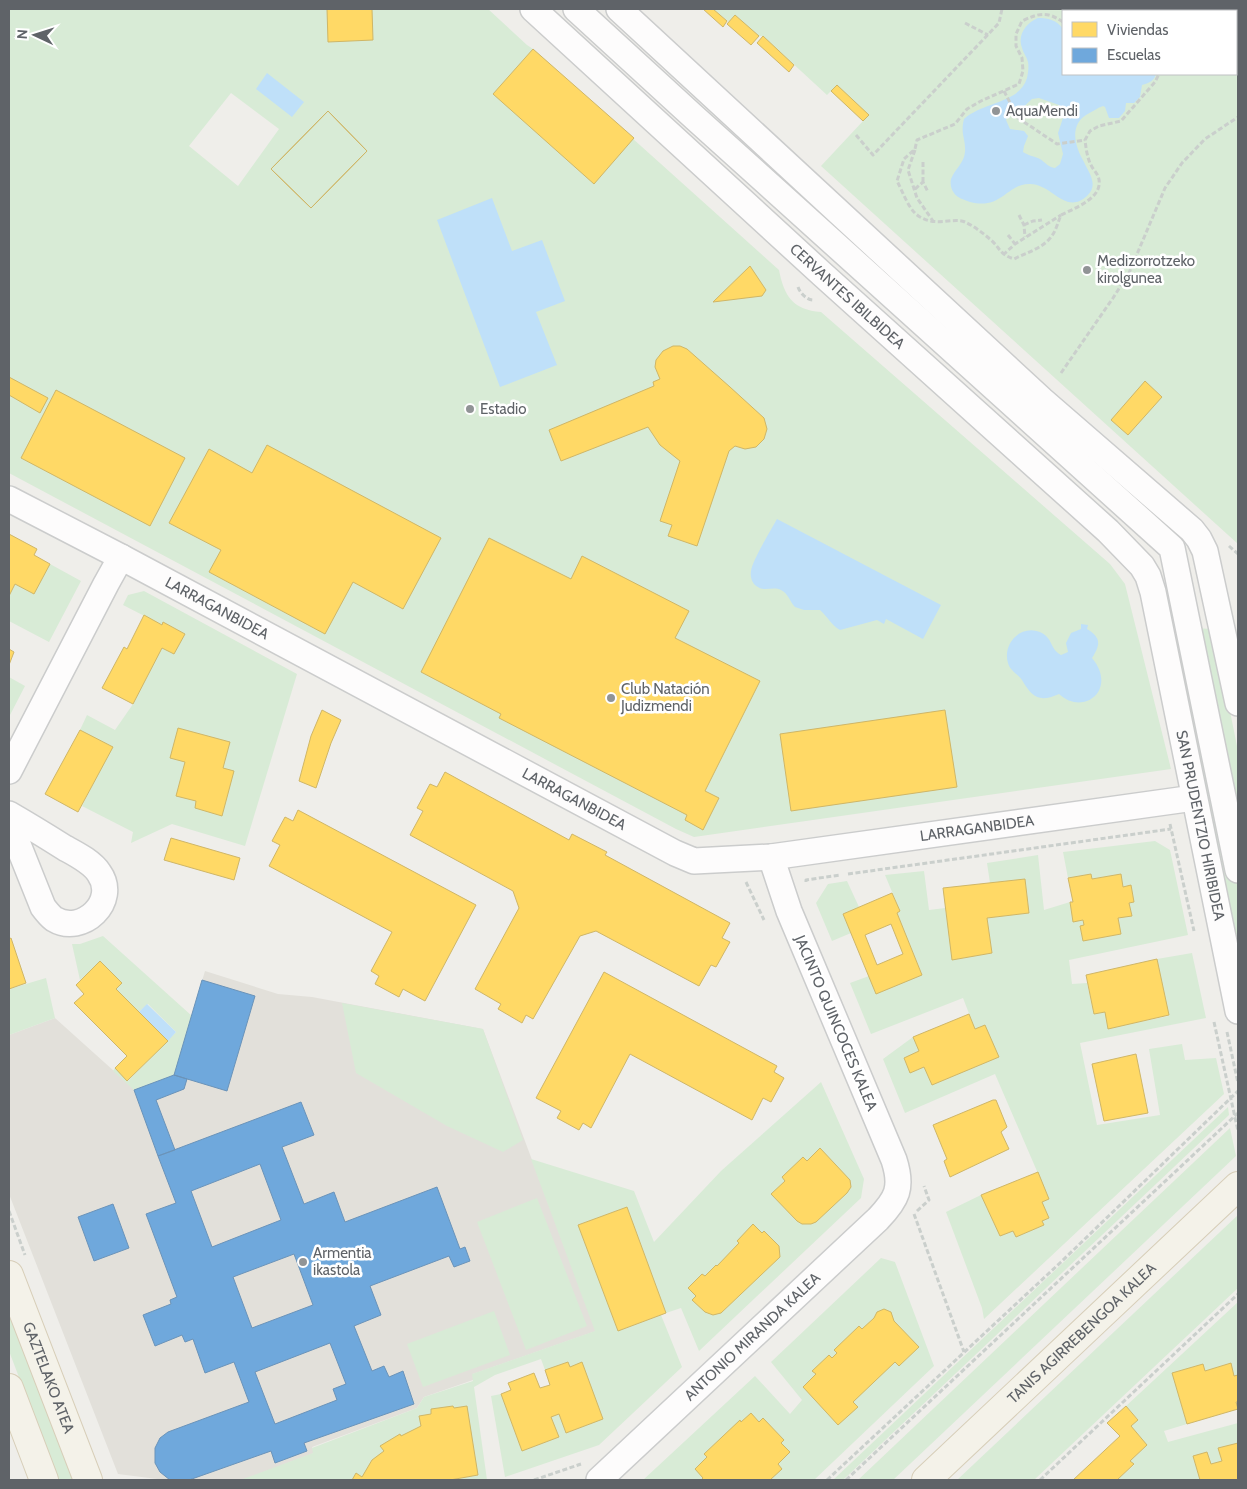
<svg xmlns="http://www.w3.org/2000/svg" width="1247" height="1489" font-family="Cabin,sans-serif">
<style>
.education{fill:#e2e0da}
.green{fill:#d8ebd6;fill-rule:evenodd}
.water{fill:#bfe0f9;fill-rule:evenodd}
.homes{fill:#ffd966;stroke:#cfb667;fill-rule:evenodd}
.schools{fill:#6fa8dc;stroke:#6a93b9;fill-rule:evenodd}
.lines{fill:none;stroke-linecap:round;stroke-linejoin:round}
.canal{stroke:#bfe0f9;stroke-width:25}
.street-casing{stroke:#cbcccc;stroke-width:28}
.primary-casing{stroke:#d7ceb8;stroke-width:30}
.path{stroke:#cacfcc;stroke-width:3;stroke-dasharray:5 2.5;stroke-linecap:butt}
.street{stroke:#fdfcfc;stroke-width:25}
.primary{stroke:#f4f2e9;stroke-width:28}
.poi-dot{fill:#919496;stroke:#fff;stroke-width:2}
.labels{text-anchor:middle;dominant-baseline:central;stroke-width:5;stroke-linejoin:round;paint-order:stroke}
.poi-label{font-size:15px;fill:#5f6368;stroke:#fff;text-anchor:start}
.street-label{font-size:15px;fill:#5f6368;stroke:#fff}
</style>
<rect width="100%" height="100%" fill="#efeeea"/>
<path class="education" d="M205 971 278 994 312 997 483 1029 596 1331 473 1374V1380L424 1397 417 1408 312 1447 314 1453 243 1480H165L118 1474 9 1194V1035L55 1018 134 1089 174 1075Z"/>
<path class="green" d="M9 9H488L527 45 533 49 779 270C784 296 793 310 821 312L1110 564 1125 584 1171 769 694 837 676 829 9 473ZM231 93 279 129 238 186 189 146Z
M713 9H1238V544L821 166 863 121 831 91 827 95 763 36H759L735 15 729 22ZM1063 11H1236V74H1063Z
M50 564 81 581 49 642 9 621V596L15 584 34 594Z
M144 591 297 674 245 846 172 824 131 843 133 832 82 806 112 747 80 730 87 715 115 730 133 704 162 648 174 654 185 634 163 622 162 625 123 605 128 595Z
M1195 628 1211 629 1216 642 1238 751V954L1168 646 1177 634Z
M9 677 25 686 9 717Z
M1155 841 1170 850 1188 935 1069 960 1072 984 1087 983 1094 1014 1105 1012 1108 1028 1169 1016 1157 959 1192 953 1206 1018 1080 1043 1097 1125 1160 1115 1149 1049 1182 1044 1185 1060 1216 1058 1224 1094 984 1319 982 1308 946 1212 981 1195 1000 1236 1013 1231 1016 1237 1044 1225 1042 1221 1049 1218 1042 1202 1049 1199 995 1074 905 1113 883 1059 913 1037 919 1051 904 1059 910 1073 924 1067 932 1085 998 1057 985 1025 975 1029 963 998 871 1034 850 983 869 976 876 994 922 974 897 913 900 911 885 875 924 871 929 910 945 908 953 960 992 953 987 918 1029 913 1025 879 990 883 987 863 1038 855 1044 910 1070 902 1073 922 1083 920 1084 925 1080 926 1083 941 1121 934 1118 918 1132 915 1129 903 1134 902 1131 886 1123 887 1121 874 1092 879 1091 874 1068 878 1063 852Z
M847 881 859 907 843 914 851 933 832 941 816 903 828 884Z
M103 936 192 1016 174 1075 134 1090 113 1071 115 1068 128 1081 176 1032 148 1004 139 1012 116 989 121 983 100 962 80 980 72 944H80Z
M46 978 55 1018 9 1035V989Z
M342 1003 483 1029 523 1140 503 1152 447 1126 356 1073Z
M821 1082 864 1179 861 1198 699 1351 681 1308 666 1313 627 1207 578 1225 618 1331 661 1315 682 1367 599 1445 505 1477 491 1396 501 1394 522 1451 559 1437 551 1417 559 1414 566 1433 603 1419 582 1363 570 1367 568 1362 545 1370 541 1359 495 1375 474 1387 487 1480H230L243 1479 313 1453 312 1448 417 1408 424 1397 473 1381 472 1374 595 1331 531 1159 634 1191 654 1242 721 1171Z
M1228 1107 1229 1115 843 1480H833Z
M1230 1128 1236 1156 893 1480H858Z
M537 1198 587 1326 526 1350 477 1222Z
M1238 1215V1288L1034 1480H957Z
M881 1258 895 1262 934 1366 814 1480H643L755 1376 790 1414 802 1400 771 1362Z
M1238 1302V1375L1234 1376 1230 1363 1205 1371 1203 1364 1173 1373 1187 1424 1164 1431 1168 1442 1238 1423V1443L1218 1448 1222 1461 1211 1464 1207 1452 1193 1456 1200 1480H1117L1134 1465 1130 1461 1147 1445 1131 1426 1138 1419 1126 1406Z
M494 1311 510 1355 423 1387 407 1344Z
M9 1312 75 1480H58L9 1351Z"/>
<path class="water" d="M1038 18C1048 18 1057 20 1063 29V74H1156C1154 81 1149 83 1142 85L1140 97 1134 103H1126L1125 111 1119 118H1109L1105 107 1103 106C1097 108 1092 112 1086 115 1069 126 1075 147 1084 162 1089 173 1099 185 1087 196 1065 216 1052 183 1029 184 1005 185 1002 210 970 202 965 200 957 198 954 193 951 189 950 184 951 179 955 169 964 163 965 152 966 139 960 134 964 119 984 101 1019 104 1027 78 1028 73 1029 67 1028 62 1027 57 1023 53 1022 48 1017 35 1026 23 1038 18ZM1039 98 1059 105 1062 110 1064 115 1058 133 1063 154 1060 164 1055 168C1048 167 1046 163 1040 159 1034 156 1029 156 1023 152L1024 146 1028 136 1024 131 1010 129 1006 120 1008 115 1018 112 1032 99Z
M267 73 304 102 292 117 256 89Z
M492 198 512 251 542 240 565 301 536 312 557 365 500 387 437 220Z
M777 519 941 605 923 639 886 619 884 624 877 620 840 630C831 625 828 617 820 610H804L795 607C790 602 788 593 781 590 773 586 765 592 758 587 752 584 750 577 751 571 752 561 771 530 777 519Z
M1081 624 1088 625 1087 629C1102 638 1100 645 1092 658 1118 689 1084 717 1059 694 1039 703 1032 697 1022 680 1018 674 1010 671 1008 663 1002 643 1022 623 1042 633 1053 639 1050 649 1061 655L1068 652 1066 643 1071 633 1081 629Z
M147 1004 176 1032 168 1041 139 1012Z"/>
<path class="homes" d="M327 9H372L373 40 328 42Z
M703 9H713L727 21 723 27Z
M735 15 759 36 751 45 727 24Z
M763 36 794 65 789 72 757 43Z
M533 49 634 138 594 184 493 94Z
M837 85 869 115 863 121 831 91Z
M328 111 367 151 311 208 271 169Z
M328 111 367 151 311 208 271 169Z
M750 266 766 290 762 296 713 302Z
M673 346H680L687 349 730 387 764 418 767 429 764 439 756 447 745 449 735 446 729 451 697 546 668 536 672 525 660 521 680 461 660 445 648 427 561 461 549 430 654 386 653 382 660 379 655 367 656 360 663 351Z
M9 377 48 398 40 413 9 395Z
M1145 381 1162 397 1128 435 1111 420Z
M56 390 185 458 150 526 21 458Z
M267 445 441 538 403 609 353 582 325 634 209 572 221 550 169 523 209 449 252 473Z
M9 534 37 549 34 555 50 564 34 594 15 584 9 596Z
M489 538 571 579 582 556 689 611 675 638 760 681 705 791 719 798 703 830 685 820 687 815 499 718 501 714 421 672Z
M144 615 162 625 163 622 185 634 174 654 162 648 133 704 102 688 124 647 127 649Z
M9 649 14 652 9 665Z
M322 710 341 720 331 743 316 788 299 781 311 736Z
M945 710 957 787 791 811 780 734Z
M178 728 230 742 223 768 234 771 222 816 195 808 196 801 176 796 185 762 170 758Z
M80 730 113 747 78 812 45 794Z
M445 772 569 840 572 834 607 852 605 855 730 923 722 938 730 942 716 967 711 965 699 986 596 931 580 936 533 1019 526 1015 522 1023 498 1009 501 1004 475 989 519 908 513 891 410 835 423 811 417 808 430 784 437 787Z
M298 810 476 905 425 1001 403 989 399 997 375 984 379 976 371 971 392 932 269 866 280 845 272 841 285 817 293 821Z
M171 838 240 858 234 880 164 860Z
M1091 874 1092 879 1121 874 1123 887 1131 885 1134 902 1129 903 1132 916 1118 918 1121 934 1083 941 1080 926 1084 925 1083 920 1073 922 1070 902H1073L1068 878Z
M1025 879 1029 913 987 918 992 953 952 960 943 888Z
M892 893 900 911 897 913 922 975 876 994 843 914ZM891 924 903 954 877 965 865 935Z
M11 938 26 983 9 989V939Z
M1157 959 1169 1015 1108 1029 1105 1012 1094 1014 1086 975Z
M100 961 122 983 116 989 168 1041 127 1081 115 1068 127 1056 74 1003 84 994 76 985Z
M604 972 777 1066 774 1072 784 1078 771 1102 763 1098 752 1120 630 1054 591 1128 583 1123 579 1130 557 1118 561 1111 536 1098Z
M969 1014 975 1029 985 1025 999 1057 932 1085 924 1067 910 1073 904 1058 919 1051 913 1037Z
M1136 1054 1148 1113 1104 1121 1092 1064Z
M993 1100H996L1007 1127 1001 1132 1009 1149 950 1177 944 1161 947 1159 933 1125Z
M820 1148 850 1180 851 1187 847 1193 816 1222 811 1224H802L797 1221 771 1194 785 1181 782 1177 803 1157 807 1161Z
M1038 1172 1049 1199 1042 1202 1049 1218 1042 1221 1044 1225 1016 1237 1013 1231 1000 1236 981 1195Z
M627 1207 666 1313 618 1331 578 1225Z
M753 1224 762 1233 764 1231 779 1246 780 1257 721 1313 713 1315 705 1312 692 1300 696 1296 688 1288 702 1274 705 1276 716 1265 717 1266 739 1243 737 1241Z
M884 1309 891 1312 894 1321 919 1347 899 1366 895 1362 853 1402 858 1407 838 1425 803 1387 816 1374 812 1371 829 1355 832 1358 837 1353 834 1350 859 1326 862 1329 874 1318 877 1312Z
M568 1362 570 1367 582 1362 603 1419 566 1433 559 1414 551 1417 559 1437 522 1451 501 1394 511 1390 508 1383 534 1373 540 1388 550 1385 545 1370Z
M1231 1363 1234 1376 1238 1375V1402H1236L1238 1409 1187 1424 1172 1373 1203 1364 1205 1371Z
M453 1406 454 1408 467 1406 478 1475 450 1480H352L356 1473 362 1477 372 1460 384 1451 380 1446 400 1434 401 1436 421 1426 419 1416 431 1414V1409Z
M1126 1406 1138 1420 1131 1426 1147 1445 1130 1461 1134 1464 1117 1480H1073L1120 1436 1107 1423Z
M751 1413 759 1422 763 1418 784 1440 781 1443 790 1452 778 1464 782 1469 770 1480H701L703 1478 695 1469 707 1457 704 1454 740 1420 741 1422Z
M1238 1443V1480H1200L1193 1456 1207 1452 1211 1464 1222 1461 1218 1448Z"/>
<path class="schools" d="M202 980 255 996 227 1091 174 1075Z
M174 1075 187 1079 184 1089 156 1100 175 1150 158 1156 134 1090Z
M301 1102 314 1135 282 1147 304 1204 334 1192 345 1222 437 1187 460 1249 465 1247 470 1261 454 1267 449 1256 370 1286 381 1315 354 1326 372 1371 384 1366 389 1377 403 1371 414 1404 304 1443 307 1451 275 1463 271 1451 189 1480H170L160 1472 155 1463V1448L160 1438 168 1432 249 1402 234 1362 205 1373 193 1339 185 1342 182 1335 155 1346 143 1315 171 1304 170 1300 177 1297 146 1214 176 1203 158 1156ZM260 1164 281 1220 212 1247 191 1191ZM294 1254 313 1305 252 1328 233 1277ZM330 1343 346 1384 333 1389 337 1400 275 1424 255 1372Z
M113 1204 129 1248 94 1261 78 1217Z"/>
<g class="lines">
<path class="canal" d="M1221 11 1223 9"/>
<defs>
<g id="street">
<path id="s1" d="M533 9 822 274 1108 531 1142 566 1148 576 1153 592 1238 1011"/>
<path d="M576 9 695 118 1172 548 1238 870"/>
<path d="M619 9 1042 400 1192 530 1199 539 1205 551 1238 703"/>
<path id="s2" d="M9 499 121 557 675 853 694 861 771 857 1194 798"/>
<path d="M9 771 106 584 121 557"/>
<path d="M9 814C28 825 46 836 65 848 76 854 92 862 99 873 119 901 82 936 54 919 50 916 46 911 43 907L9 822"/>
<path id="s3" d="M599 1480 878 1219C897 1199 903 1188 894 1160L789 911 771 857"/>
</g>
<g id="primary">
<path id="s4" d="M9 1275 88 1480"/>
<path d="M9 1388 44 1480"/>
<path id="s5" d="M926 1480 1238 1186"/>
</g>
</defs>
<use href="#street" class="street-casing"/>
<use href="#primary" class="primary-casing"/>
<path class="path" d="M1142 11H1148
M1210 11 1211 9
M1063 22C1047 11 1039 13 1022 21L1016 34V46L1022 58 1023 71 1019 84 981 101 967 109 955 124 917 140 915 149 904 159 897 181C903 192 909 211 920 217 937 227 953 217 965 222 974 226 984 234 991 240 1001 249 999 254 1014 259 1026 253 1043 248 1051 237 1056 231 1058 222 1061 215 1075 208 1106 197 1098 176 1096 172 1092 168 1090 163 1087 156 1086 148 1085 140L1090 131 1099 126 1121 121 1155 82 1159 74
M965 23 988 35
M1236 34 1238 35
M1004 91 1018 118 1057 144 1085 140
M856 135 873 155 999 23 1002 9
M915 150 908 170 917 198 933 221
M923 162V182
M915 189 923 182 928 192
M1019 215 1024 225 1025 237
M1024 225 1033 221 1042 220
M1008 235 1015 244
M1003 255 1015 244 1061 215
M798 287C800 293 807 300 813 300
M1061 373 1113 298 1129 273 1165 188 1182 163 1205 139 1238 117
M1229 546 1238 554
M1170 824 1194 931
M848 874 1171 829
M746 882 764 920
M806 882V880L840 875
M1214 1022 1238 1131
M1227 1032 1238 1083
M9 1211 25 1255
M917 1211 929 1200 924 1186
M914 1214 964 1352
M534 1480 581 1464
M827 1480 1061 1262 1238 1091
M846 1480 1238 1113
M1040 1480 1238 1294"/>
<use href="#street" class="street"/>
<use href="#primary" class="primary"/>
</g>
<g class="poi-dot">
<circle cx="996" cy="111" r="5"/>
<circle cx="1087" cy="270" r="5"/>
<circle cx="470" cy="409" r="5"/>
<circle cx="611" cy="698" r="5"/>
<circle cx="303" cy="1262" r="5"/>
</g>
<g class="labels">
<g class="poi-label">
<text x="1006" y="111">AquaMendi</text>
<text x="1097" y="261">Medizorrotzeko<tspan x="1097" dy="17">kirolgunea</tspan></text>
<text x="480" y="409">Estadio</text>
<text x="621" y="689">Club Natación<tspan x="621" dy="17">Judizmendi</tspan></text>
<text x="313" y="1253">Armentia<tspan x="313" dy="17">ikastola</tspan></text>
</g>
<g class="street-label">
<text stroke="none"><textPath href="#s1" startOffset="426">CERVANTES IBILBIDEA</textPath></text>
<text stroke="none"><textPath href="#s2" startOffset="235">LARRAGANBIDEA</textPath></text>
<text stroke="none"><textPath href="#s2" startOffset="640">LARRAGANBIDEA</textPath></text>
<text stroke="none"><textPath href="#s1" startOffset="1092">SAN PRUDENTZIO HIRIBIDEA</textPath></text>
<text stroke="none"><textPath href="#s2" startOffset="1060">LARRAGANBIDEA</textPath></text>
<text transform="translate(836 1023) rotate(67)">JACINTO QUINCOCES KALEA</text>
<text stroke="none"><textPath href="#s5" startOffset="214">TANIS AGIRREBENGOA KALEA</textPath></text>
<text stroke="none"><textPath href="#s3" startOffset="210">ANTONIO MIRANDA KALEA</textPath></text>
<text stroke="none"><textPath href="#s4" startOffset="110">GAZTELAKO ATEA</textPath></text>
</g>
</g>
<rect width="1247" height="1489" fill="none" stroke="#5f6368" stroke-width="20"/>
<rect x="1062" y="10" width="175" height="65" fill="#ffffff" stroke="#bfc1c3"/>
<rect x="1072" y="22" width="25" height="15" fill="#ffd966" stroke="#bfc1c3"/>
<text x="1107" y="35" font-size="15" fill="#5f6368">Viviendas</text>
<rect x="1072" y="48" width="25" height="15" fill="#6fa8dc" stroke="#bfc1c3"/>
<text x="1107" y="60" font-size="15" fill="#5f6368">Escuelas</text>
<g transform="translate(35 35) rotate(274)" stroke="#ffffff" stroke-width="4" paint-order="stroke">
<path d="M0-4L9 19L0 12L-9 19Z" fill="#5f6368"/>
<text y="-8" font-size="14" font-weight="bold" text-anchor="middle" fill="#5f6368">N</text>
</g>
</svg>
